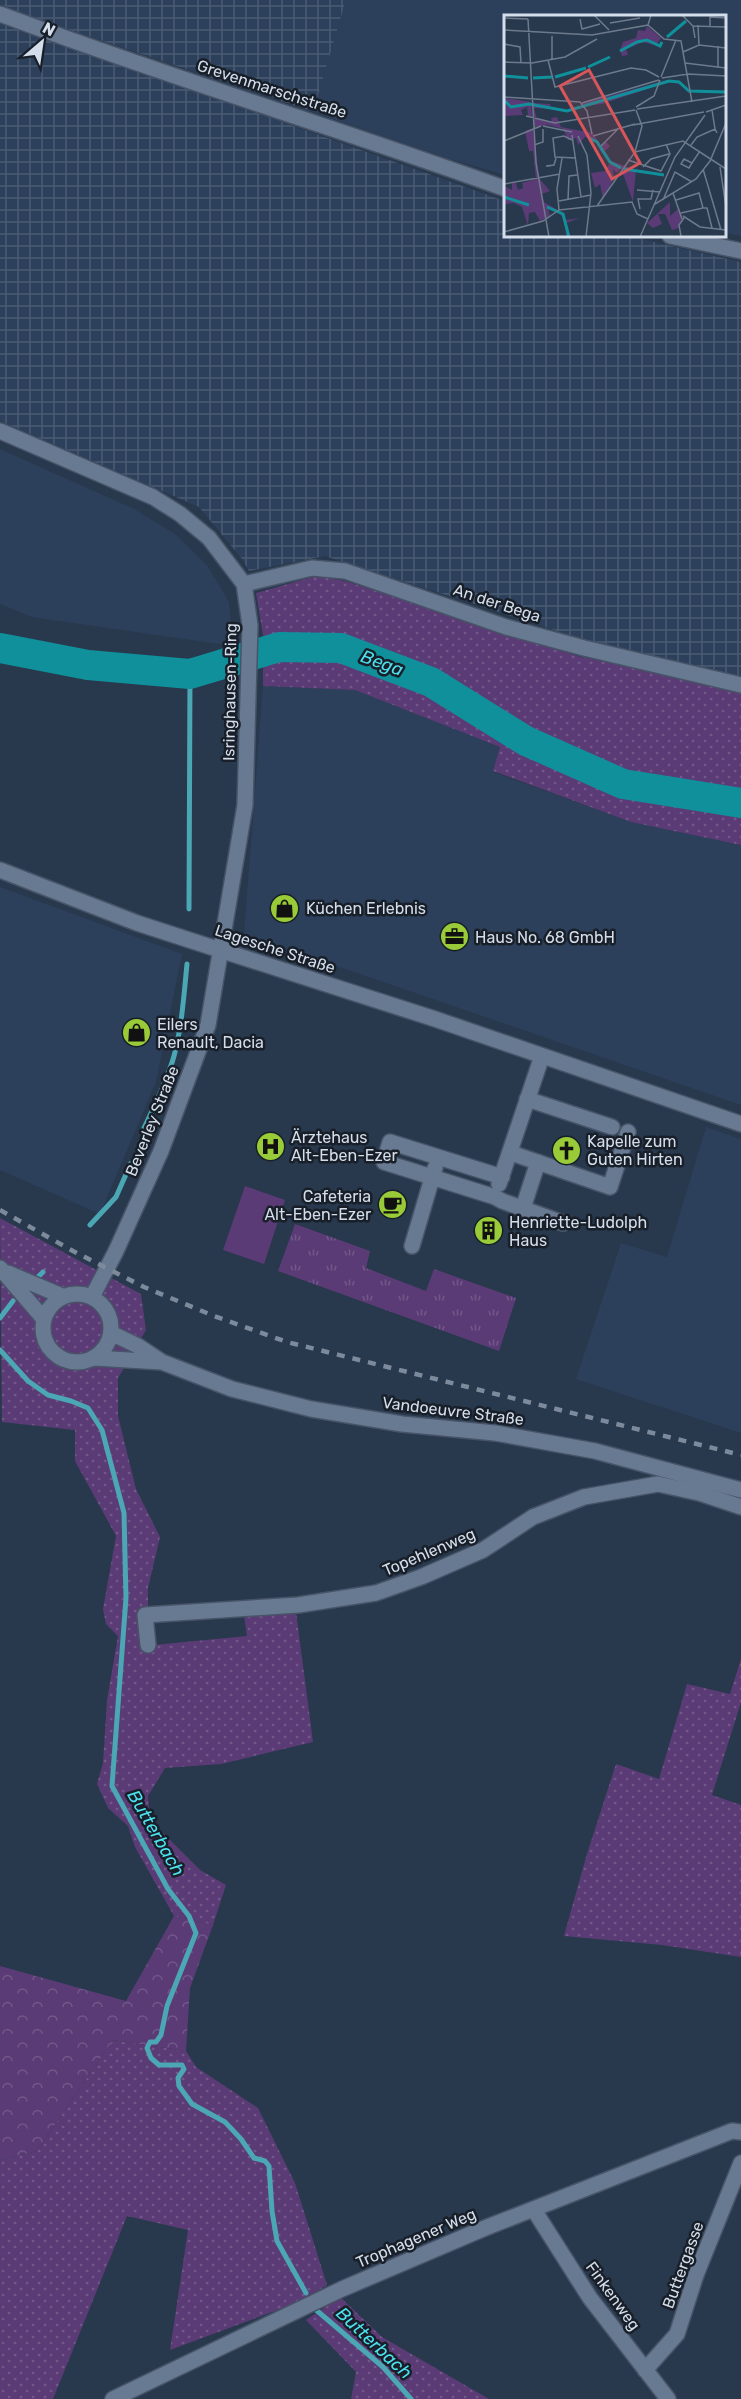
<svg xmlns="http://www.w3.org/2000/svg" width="741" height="2399" font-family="Rubik,sans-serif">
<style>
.built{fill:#2c405b}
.industrial{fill:url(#industrial-grid)}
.grass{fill:url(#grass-dots)}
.forest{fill:url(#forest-crowns)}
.park{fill:url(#park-tufts)}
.pitch{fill:#5b3b75}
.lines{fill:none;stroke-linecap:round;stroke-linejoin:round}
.stream{stroke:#4ba7b3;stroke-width:5}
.river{stroke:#10909b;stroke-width:30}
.street-casing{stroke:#475467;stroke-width:18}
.secondary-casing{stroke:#475467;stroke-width:18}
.street{stroke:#687992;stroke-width:15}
.secondary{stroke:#687992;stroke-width:15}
.rail{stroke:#7d8a9b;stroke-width:4.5;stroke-dasharray:8 8;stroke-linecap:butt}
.labels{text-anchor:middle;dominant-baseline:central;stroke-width:5;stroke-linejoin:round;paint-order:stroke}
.street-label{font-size:16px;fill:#d4deeb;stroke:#181f29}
.poi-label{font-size:16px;fill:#d4deeb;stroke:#181f29;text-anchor:start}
.water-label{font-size:18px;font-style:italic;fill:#4de0ef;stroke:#181f29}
.inset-river{fill:none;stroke:#10909b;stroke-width:3}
.inset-road{fill:none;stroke:#6d7a8c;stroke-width:1.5}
.view{fill:#d65659;fill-opacity:0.15;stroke:#d65659;stroke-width:3}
.inset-edge{fill:none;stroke:#d4deeb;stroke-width:3}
</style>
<defs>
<pattern id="industrial-grid" width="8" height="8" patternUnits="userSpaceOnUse" patternTransform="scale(1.5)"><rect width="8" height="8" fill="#2c405b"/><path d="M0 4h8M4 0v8" fill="none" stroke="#4a5b73"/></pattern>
<pattern id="grass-dots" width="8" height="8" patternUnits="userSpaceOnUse" patternTransform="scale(1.5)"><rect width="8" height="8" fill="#5b3b75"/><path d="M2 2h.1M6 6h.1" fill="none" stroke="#725789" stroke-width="1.8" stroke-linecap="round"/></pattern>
<pattern id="forest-crowns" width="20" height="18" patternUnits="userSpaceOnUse" patternTransform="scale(1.5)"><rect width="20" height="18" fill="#5b3b75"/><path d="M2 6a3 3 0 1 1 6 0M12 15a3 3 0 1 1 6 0" fill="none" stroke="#725789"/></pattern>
<pattern id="park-tufts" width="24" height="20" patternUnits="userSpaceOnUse" patternTransform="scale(1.5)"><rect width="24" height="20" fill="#5b3b75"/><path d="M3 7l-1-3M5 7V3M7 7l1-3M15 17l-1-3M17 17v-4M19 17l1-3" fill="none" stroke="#725789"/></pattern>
</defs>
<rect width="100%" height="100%" fill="#28384d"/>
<path class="built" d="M346 0H741V236L725 233 724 16H506L505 175 450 159 313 112Z
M0 449 134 509 175 534 207 565 229 602 233 646 32 617 0 604Z
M263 686 355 690 500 747 493 772 631 822 741 845V1105L244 934Z
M0 887 182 954 156 1082 100 1214 0 1170Z
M706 1127 741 1139V1433L576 1379 621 1243 667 1257Z"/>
<path class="industrial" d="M0 0H346L313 112 29 16 0 4Z
M0 22 505 201 506 236H628L741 262V678L591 642 325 556 249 571 242 559 199 507 0 421Z"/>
<path class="grass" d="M316 576 345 581 581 657 652 670 741 692V845L631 822 493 771 500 747 355 690 263 686V635L256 593Z
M0 1218 141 1294 146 1330 118 1378V1416L136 1489 160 1537 148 1588V1613L154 1645 247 1636 244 1615 296 1612 313 1742 221 1764 165 1768 148 1796 150 1820 200 1870 226 1885 213 1925 174 1916 135 1847 128 1826 108 1808 97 1784 103 1763 107 1700 118 1636 106 1624 103 1609 116 1536 75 1461V1430L2 1422Z
M741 1659V1702L712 1795 741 1805V1957L662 1945 564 1936 586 1857 616 1764 659 1779 687 1684 730 1694Z
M113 2040 186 2051 196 2067 258 2108 295 2183 327 2285 299 2302 170 2350 188 2230 127 2216 53 2399H0V2160L37 2151Z
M340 2297 382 2337 489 2399H351L356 2372 306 2320Z"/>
<path class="forest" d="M174 1916 213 1925 190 1988 186 2051 113 2040 37 2151 0 2160V1966L126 2001Z"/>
<path class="park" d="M295 1224 370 1251 366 1268 426 1291 434 1269 516 1298 499 1351 278 1271Z"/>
<path class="pitch" d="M245 1186 285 1200 264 1264 223 1250Z"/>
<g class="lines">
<path class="stream" d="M189 909 190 674
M144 1128C155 1105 167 1081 174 1056 182 1026 184 994 187 964
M90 1225 116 1197 131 1163
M36 1279 43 1272
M0 1318 13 1301
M0 1350 28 1381 48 1395 71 1401 88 1408 102 1430 124 1513 126 1598 112 1786 168 1889 189 1916 196 1933 167 2006 161 2035 156 2042H150L147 2048 151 2058 159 2065H182L184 2069 178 2078 179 2086 192 2104 225 2122 241 2139 254 2158 265 2161 269 2166 272 2211 277 2241 306 2293
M315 2309 383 2367 411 2399"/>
<path class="river" d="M0 648 88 665 190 674 279 647 341 648 431 682 526 741 623 784 741 803"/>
<defs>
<path id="street" d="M0 14C167 77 338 128 506 189
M670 236 741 251
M244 584 312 568 345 571 506 627 584 648 741 685
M0 870 137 923 220 950
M527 1099 612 1127
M511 1153 610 1187 628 1132
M502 1177 390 1142 384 1162 495 1197 502 1201 563 1223
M499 1184 542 1056
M523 1208 538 1162
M412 1246 435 1168
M148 1645 145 1615 298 1605 376 1593 421 1577 483 1550 533 1517 584 1497 658 1484 699 1493 741 1507
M534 2210 590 2298 668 2399
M645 2370 677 2334 696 2275 741 2163
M113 2399 342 2289 485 2228 732 2131 741 2132"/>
<path id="secondary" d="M0 431 153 497 180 514 209 538 244 584 250 625 245 805 208 1025 161 1151 116 1251 92 1297
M220 950 435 1019 741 1124
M0 1268 43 1318
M8 1273 62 1296
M43 1328a34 34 0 1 1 68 0a34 34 0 1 1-68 0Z
M111 1333 138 1346 162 1362 232 1389 311 1409 402 1424 495 1433 595 1451 741 1490
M94 1358 162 1362"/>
</defs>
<use href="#street" class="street-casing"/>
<use href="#secondary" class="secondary-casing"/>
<use href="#street" class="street"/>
<use href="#secondary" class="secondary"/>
<path class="rail" d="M0 1210 73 1251 144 1287 214 1316 287 1342 741 1455"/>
</g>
<defs>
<symbol id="shop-disc" viewBox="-11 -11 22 22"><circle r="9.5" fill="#98cb37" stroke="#181f29"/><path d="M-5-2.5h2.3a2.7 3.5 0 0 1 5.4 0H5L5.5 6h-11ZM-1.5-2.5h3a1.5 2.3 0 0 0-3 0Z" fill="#111"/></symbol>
<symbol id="office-disc" viewBox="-11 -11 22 22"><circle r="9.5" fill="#98cb37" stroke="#181f29"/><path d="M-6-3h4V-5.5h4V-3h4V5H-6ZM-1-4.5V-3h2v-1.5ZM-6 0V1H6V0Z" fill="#111"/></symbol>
<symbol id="hospital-disc" viewBox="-11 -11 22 22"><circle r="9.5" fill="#98cb37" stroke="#181f29"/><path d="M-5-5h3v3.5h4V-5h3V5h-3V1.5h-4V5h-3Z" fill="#111"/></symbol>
<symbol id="church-disc" viewBox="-11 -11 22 22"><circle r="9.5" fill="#98cb37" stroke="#181f29"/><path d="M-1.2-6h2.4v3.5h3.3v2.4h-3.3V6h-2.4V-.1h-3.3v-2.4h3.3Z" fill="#111"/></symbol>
<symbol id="cafe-disc" viewBox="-11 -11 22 22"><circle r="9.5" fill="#98cb37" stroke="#181f29"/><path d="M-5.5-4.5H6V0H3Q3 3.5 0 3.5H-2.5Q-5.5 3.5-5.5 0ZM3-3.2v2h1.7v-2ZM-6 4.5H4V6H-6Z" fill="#111"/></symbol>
<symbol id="building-disc" viewBox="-11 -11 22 22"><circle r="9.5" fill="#98cb37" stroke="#181f29"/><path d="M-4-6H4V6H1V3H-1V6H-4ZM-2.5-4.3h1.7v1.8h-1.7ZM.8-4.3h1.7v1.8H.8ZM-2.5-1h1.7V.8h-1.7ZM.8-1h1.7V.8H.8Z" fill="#111"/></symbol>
</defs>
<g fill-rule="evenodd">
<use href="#shop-disc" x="268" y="892" width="33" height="33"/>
<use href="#office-disc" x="438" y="920" width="33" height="33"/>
<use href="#shop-disc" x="120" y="1016" width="33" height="33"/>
<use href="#hospital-disc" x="254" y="1130" width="33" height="33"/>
<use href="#church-disc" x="550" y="1134" width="33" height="33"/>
<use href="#cafe-disc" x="376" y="1188" width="33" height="33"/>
<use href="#building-disc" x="472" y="1214" width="33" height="33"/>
</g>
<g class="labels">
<g class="street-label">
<text transform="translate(272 89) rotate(18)">Grevenmarschstraße</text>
<text transform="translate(497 603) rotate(18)">An der Bega</text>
<text transform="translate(230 692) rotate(-89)">Isringhausen-Ring</text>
<text transform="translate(275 949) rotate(18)">Lagesche Straße</text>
<text transform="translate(152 1121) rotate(-68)">Beverley Straße</text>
<text transform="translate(453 1411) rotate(7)">Vandoeuvre Straße</text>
<text transform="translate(429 1552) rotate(-23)">Topehlenweg</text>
<text transform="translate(416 2238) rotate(-23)">Trophagener Weg</text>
<text transform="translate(683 2265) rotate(-70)">Buttergasse</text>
<text transform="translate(613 2296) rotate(54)">Finkenweg</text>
</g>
<g class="poi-label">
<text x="306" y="908">Küchen Erlebnis</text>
<text x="475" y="937">Haus No. 68 GmbH</text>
<text x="157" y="1024">Eilers<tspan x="157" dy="18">Renault, Dacia</tspan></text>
<text x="291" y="1137">Ärztehaus<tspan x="291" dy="18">Alt-Eben-Ezer</tspan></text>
<text x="587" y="1141">Kapelle zum<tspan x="587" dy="18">Guten Hirten</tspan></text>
<text x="371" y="1196" text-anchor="end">Cafeteria<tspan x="371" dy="18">Alt-Eben-Ezer</tspan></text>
<text x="509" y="1222">Henriette-Ludolph<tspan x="509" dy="18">Haus</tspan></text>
</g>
<g class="water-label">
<text transform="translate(382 663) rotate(20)">Bega</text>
<text transform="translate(156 1833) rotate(60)">Butterbach</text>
<text transform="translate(374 2343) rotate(43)">Butterbach</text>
</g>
</g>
<g transform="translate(504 15)">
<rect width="222" height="222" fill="#28384d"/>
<path d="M143 11 157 23 153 29 157 32 139 27 122 34 124 40 118 41 116 35 119 27 132 23 134 15 141 16ZM156 67 155 70 98 89 81 91 79 88ZM29 88 46 89 47 94 30 93 33 103 48 107 47 103 53 102 57 112 89 118 97 131 102 127 106 131 100 137 106 141 98 138 90 124 81 122 74 130 72 123 64 125 59 114 44 110 30 112ZM29 113 35 163 46 176 38 179 40 187 57 197 62 205 76 203 62 208 65 222H62L61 204 54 197 44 193 46 201 36 206 31 197 25 198 24 211 18 192 10 188 0 189V171L8 175V168H12L14 175 19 173 18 168 32 164 29 136H25L21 116ZM107 146 132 155 129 187 117 153 113 158 109 154 110 163 99 184 96 169 91 173 87 158 101 156ZM166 187V201L175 193 178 201 175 213 168 215 161 199H154L158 209 149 213 143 208Z" fill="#5b3b75"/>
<path d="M0 83 27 87 28 102 24 101 23 92 17 95 19 100 0 101Z" fill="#5b3b75"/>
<path class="inset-river" d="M163 22 182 6M116 36 133 27 143 25 156 31 158 27M84 52 106 42M0 61 24 63M51 62 82 53M29 63 48 62M0 85 7 92 25 89 63 96 165 66 175 67 185 76 222 77M85 123 93 127 106 147 117 153M120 154 160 160M0 182 25 190M43 192 59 199 65 222"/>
<path class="inset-road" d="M90 0 105 15M178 0 189 11 191 23M0 3 24 4M24 4 32 148 45 222M76 4 78 14 96 9M106 8 136 3M144 10 160 24 177 26 188 87M194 10 195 30M189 11 222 12M206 11V2L222 3M0 15 88 20 144 10 147 0M48 21V44M0 29 16 32 17 48M179 37 195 30 222 33M44 45 51 72 127 53 142 55 155 62M0 47 28 48 61 42 93 24M181 48 222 53M214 52V31M157 62 172 25M158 63 184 59 222 61M0 82 76 87 83 96 88 119M78 88 155 65M132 92 150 81 156 65M133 94 222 81M208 95 211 114M202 97 222 90M22 101 51 108 131 95M129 110 200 97M39 111 68 117M68 120 77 182M74 121 83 140 87 178 82 222M89 121 131 109M68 125 60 121 49 123 51 142 72 143M0 126 37 111M30 130 39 127V114M187 130 193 122 211 114 213 118M97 131 114 114M131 137 179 126 222 154M124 145 157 156 166 139 162 129M188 148 185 153 177 149 180 144 188 148 196 136M47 151H42L50 150 52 143M139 152 147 144 165 139M216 152 222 192M199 154 217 215M0 169 56 159M133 175 156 177M169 178 178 204M64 185 65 161 73 160M159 185 171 157 188 167M172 185 195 178 199 193M55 186 87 180M151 189 192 164 206 146 222 108M93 191 131 137 138 111 132 95M199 193H203L208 213M136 194 134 184H147L149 175M55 195 128 187 133 199 144 204M55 195 53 174 58 143M177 198 199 193M179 201 196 212 222 215M0 217 39 206 55 195M177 221 175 210 180 203M136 222 171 142 201 100"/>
<path class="view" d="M85 55 136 148 108 164 56 71Z"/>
<rect width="222" height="222" class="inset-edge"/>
</g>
<g transform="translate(42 42) rotate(29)" stroke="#181f29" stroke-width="4.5" paint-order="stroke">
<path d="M0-4.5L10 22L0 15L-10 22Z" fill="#d4deeb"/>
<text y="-9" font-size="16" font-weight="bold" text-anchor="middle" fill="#d4deeb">N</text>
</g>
</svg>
